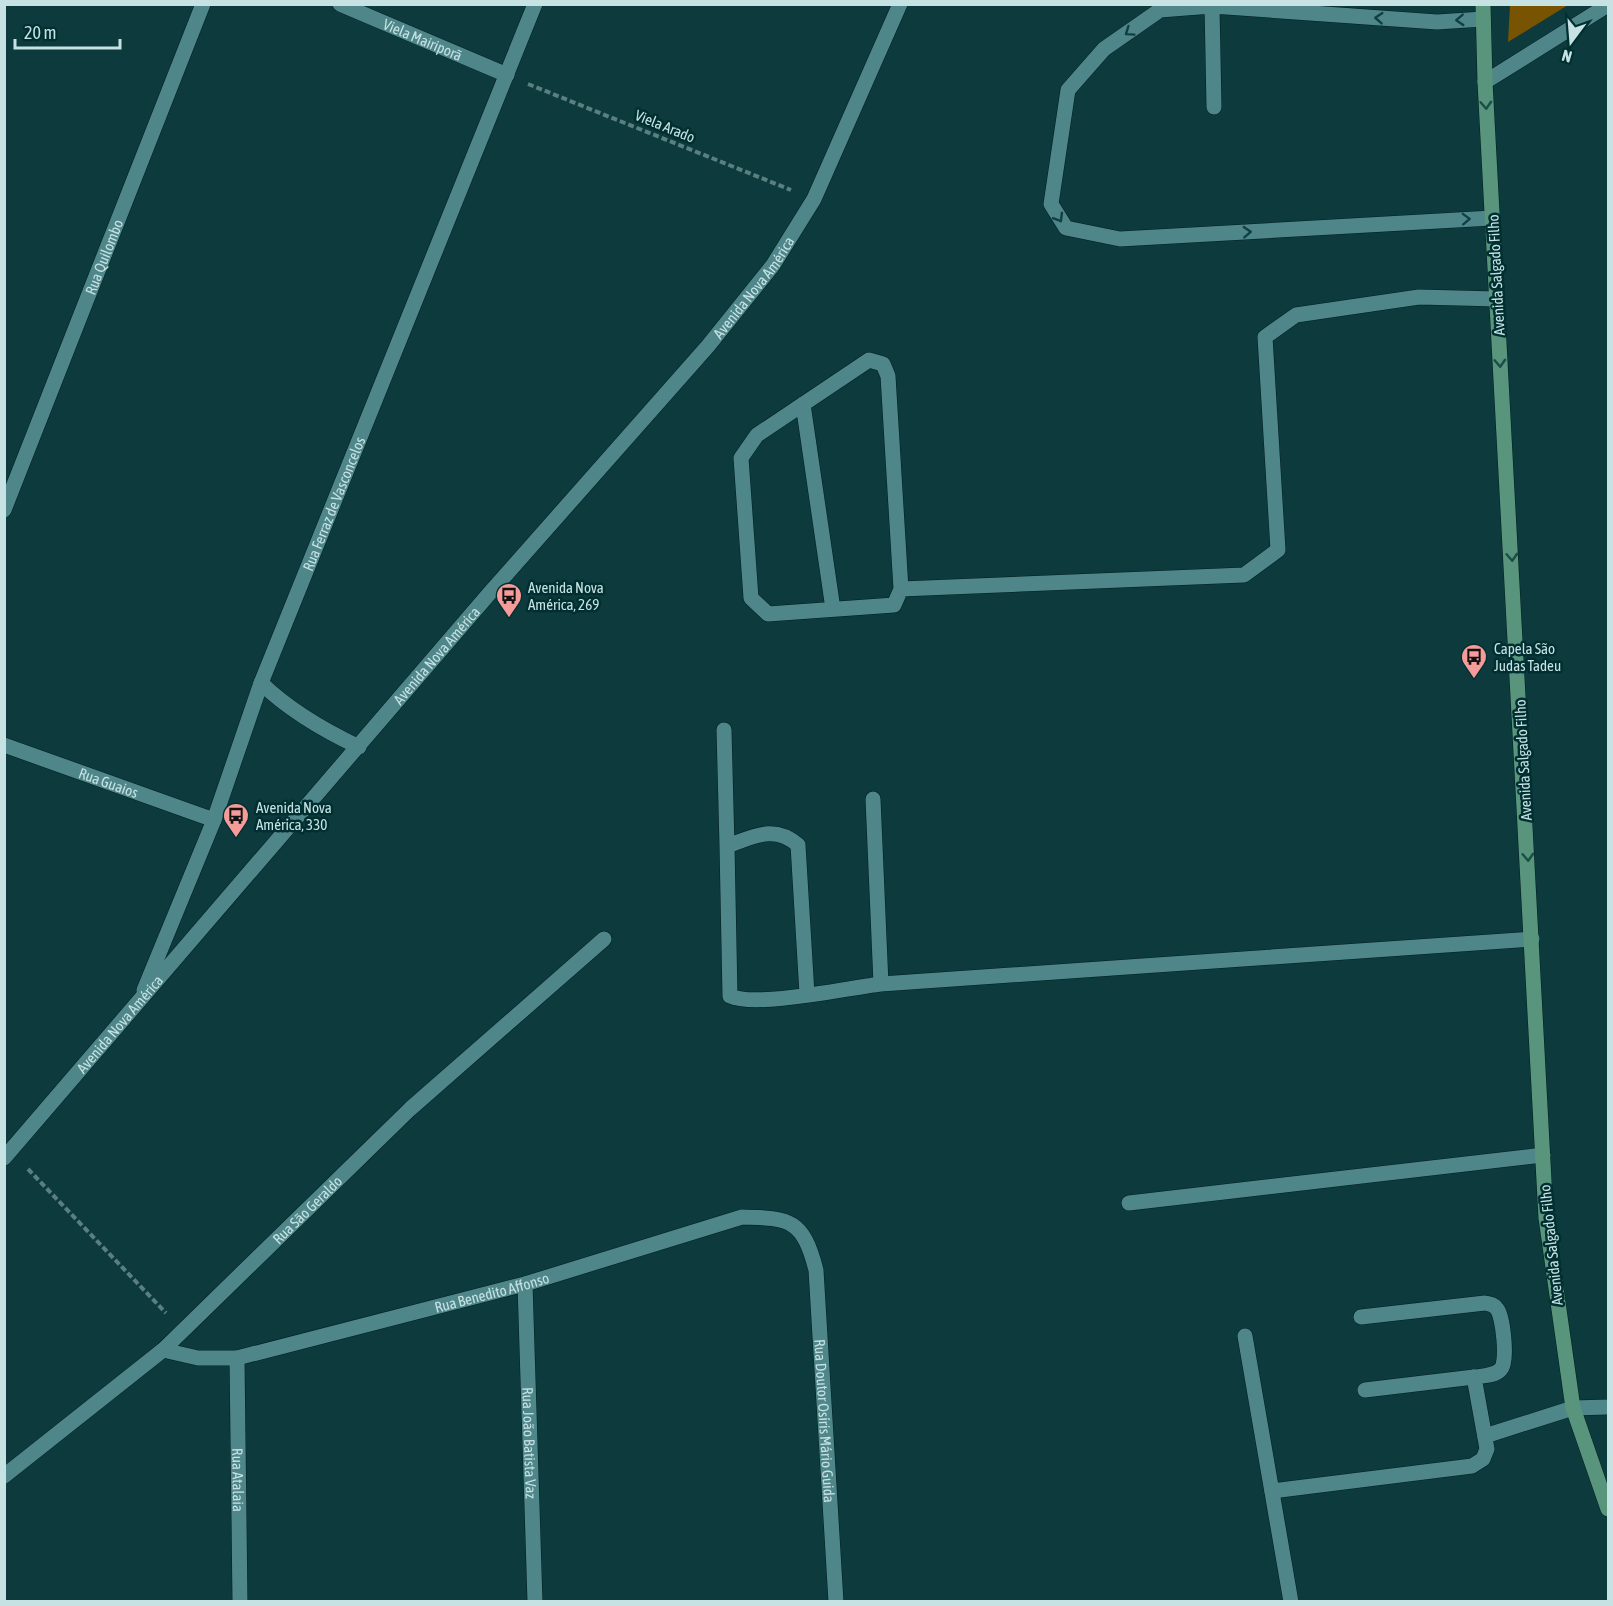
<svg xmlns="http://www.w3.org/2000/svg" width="1613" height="1606" font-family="'Asap Condensed',sans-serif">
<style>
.green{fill:#785402}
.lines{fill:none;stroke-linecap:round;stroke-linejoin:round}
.service-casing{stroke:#021f21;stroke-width:16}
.minor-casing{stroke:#021f21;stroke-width:16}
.secondary-casing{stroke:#021f21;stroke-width:16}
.path{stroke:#597f81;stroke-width:4;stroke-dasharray:6 3;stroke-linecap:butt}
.service{stroke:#4f8689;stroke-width:15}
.minor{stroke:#4f8689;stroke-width:15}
.secondary{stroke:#58957c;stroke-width:15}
.oneway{stroke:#104043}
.oneway2{stroke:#1a4e48}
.labels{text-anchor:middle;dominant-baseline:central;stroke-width:5;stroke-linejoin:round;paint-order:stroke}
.street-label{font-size:15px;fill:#c6e2e3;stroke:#002f32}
.poi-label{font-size:15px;fill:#c6e2e3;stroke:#002f32;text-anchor:start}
</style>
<rect width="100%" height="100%" fill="#0d3a3c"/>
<path class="green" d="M1510 5V4L1568 5 1508 42Z"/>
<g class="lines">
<defs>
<path id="service" d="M1212 6 1214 107
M1483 19 1437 22 1212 6 1160 10 1104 49 1068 90 1051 204 1066 228 1120 239 1492 218
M869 360 883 364 888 376 901 589 894 605 768 614 751 598 741 458 757 435Z
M803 404 833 609
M901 589 1244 575 1278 550 1265 337 1296 315 1419 297 1497 299
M724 730 727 846
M873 799 881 984
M807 994 798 845C774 824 753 837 727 846L730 996C756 1008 848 988 881 984L1532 939
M1129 1203 1543 1155
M1573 1408 1608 1407"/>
<g id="minor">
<path id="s1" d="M340 4 507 75"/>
<path d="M1485 82 1608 5"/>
<path id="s2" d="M4 510 203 4"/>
<path d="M261 683C290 711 323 730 359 747"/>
<path id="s3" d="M4 745 214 820"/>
<path id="s4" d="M144 990 214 820 261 683 535 4"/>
<path id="s5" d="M4 1158 488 595 708 346 773 265 814 199 900 4"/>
<path id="s6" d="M525 1284 535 1602"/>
<path d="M1245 1336 1291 1602"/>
<path id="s7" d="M163 1350 198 1358H237L525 1284 742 1217C791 1218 803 1220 816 1270L836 1602"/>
<path id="s8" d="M237 1358 240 1602"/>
<path d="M1365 1390 1474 1377"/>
<path d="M1485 1436 1573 1408"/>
<path id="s9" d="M4 1476 163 1350 410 1109 604 939"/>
<path d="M1272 1491 1472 1466 1483 1459 1487 1449 1474 1377C1483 1376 1495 1376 1501 1369 1508 1362 1503 1316 1497 1309 1494 1304 1490 1304 1485 1303L1361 1317"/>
</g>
<path id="secondary" d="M1483 4 1485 82 1546 1218 1573 1408 1608 1509"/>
</defs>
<use href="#service" class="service-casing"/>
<use href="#minor" class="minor-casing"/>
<use href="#secondary" class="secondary-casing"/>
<path class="path" d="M528 84 791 190
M28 1169 166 1313"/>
<use href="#service" class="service"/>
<use href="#minor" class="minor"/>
<use href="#secondary" class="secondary"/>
</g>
<defs><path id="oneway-chevron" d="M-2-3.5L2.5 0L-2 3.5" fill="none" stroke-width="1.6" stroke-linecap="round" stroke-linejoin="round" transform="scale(1.5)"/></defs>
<g class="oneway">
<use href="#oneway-chevron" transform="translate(1379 18) rotate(-176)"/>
<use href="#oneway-chevron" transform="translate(1460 20) rotate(177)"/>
<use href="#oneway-chevron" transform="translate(1129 32) rotate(145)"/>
<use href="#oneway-chevron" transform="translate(1059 218) rotate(59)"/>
<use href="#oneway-chevron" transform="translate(1466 219) rotate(-2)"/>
<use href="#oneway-chevron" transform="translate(1247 232) rotate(-3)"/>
</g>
<g class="oneway2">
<use href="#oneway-chevron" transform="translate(1486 105) rotate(87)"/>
<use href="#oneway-chevron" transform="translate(1500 363) rotate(87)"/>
<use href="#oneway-chevron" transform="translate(1512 557) rotate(87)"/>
<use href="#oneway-chevron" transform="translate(1528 857) rotate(87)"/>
</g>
<defs>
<symbol id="bus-pin" viewBox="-11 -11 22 30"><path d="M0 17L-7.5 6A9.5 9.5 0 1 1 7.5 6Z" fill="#f59b9a" stroke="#002f32"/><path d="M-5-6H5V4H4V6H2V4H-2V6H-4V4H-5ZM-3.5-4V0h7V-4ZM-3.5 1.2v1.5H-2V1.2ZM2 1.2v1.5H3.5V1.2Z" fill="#111"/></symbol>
</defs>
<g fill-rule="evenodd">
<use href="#bus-pin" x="494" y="581" width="30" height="40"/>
<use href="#bus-pin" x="1459" y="642" width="30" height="40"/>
<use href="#bus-pin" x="221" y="801" width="30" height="40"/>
</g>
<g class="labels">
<g class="street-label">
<text stroke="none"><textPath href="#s1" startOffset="90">Viela Mairiporã</textPath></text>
<text transform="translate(665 126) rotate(22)">Viela Arado</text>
<text stroke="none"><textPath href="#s2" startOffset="272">Rua Quilombo</textPath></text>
<text transform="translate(1496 275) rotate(-93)">Avenida Salgado Filho</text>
<text stroke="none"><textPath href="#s5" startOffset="1149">Avenida Nova América</textPath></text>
<text stroke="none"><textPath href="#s4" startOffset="522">Rua Ferraz de Vasconcelos</textPath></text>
<text stroke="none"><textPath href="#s5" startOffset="663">Avenida Nova América</textPath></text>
<text transform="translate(1523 760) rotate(-93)">Avenida Salgado Filho</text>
<text stroke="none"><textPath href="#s3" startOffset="111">Rua Guaios</textPath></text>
<text stroke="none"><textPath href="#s5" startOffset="177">Avenida Nova América</textPath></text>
<text stroke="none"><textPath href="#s9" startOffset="404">Rua São Geraldo</textPath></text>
<text transform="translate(1551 1245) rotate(-96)">Avenida Salgado Filho</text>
<text stroke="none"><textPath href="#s7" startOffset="338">Rua Benedito Affonso</textPath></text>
<text stroke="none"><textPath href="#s7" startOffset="854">Rua Doutor Osíris Mário Guida</textPath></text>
<text stroke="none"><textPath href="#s6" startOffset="159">Rua João Batista Vaz</textPath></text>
<text stroke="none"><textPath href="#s8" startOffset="122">Rua Atalaia</textPath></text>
</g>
<g class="poi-label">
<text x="528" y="587">Avenida Nova<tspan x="528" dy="17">América, 269</tspan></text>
<text x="1494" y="648">Capela São<tspan x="1494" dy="17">Judas Tadeu</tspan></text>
<text x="256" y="807">Avenida Nova<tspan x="256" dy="17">América, 330</tspan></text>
</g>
</g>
<rect width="1613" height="1606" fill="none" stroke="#c6e2e3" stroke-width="12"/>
<g transform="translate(1571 42) rotate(196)" stroke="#002f32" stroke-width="4.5" paint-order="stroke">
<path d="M0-4.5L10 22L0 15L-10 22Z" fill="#c6e2e3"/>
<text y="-9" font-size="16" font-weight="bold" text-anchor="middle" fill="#c6e2e3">N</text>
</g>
<path d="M15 39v9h105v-9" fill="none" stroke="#c6e2e3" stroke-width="3"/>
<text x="24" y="39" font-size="18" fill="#c6e2e3" stroke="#002f32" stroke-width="4.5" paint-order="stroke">20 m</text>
</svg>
